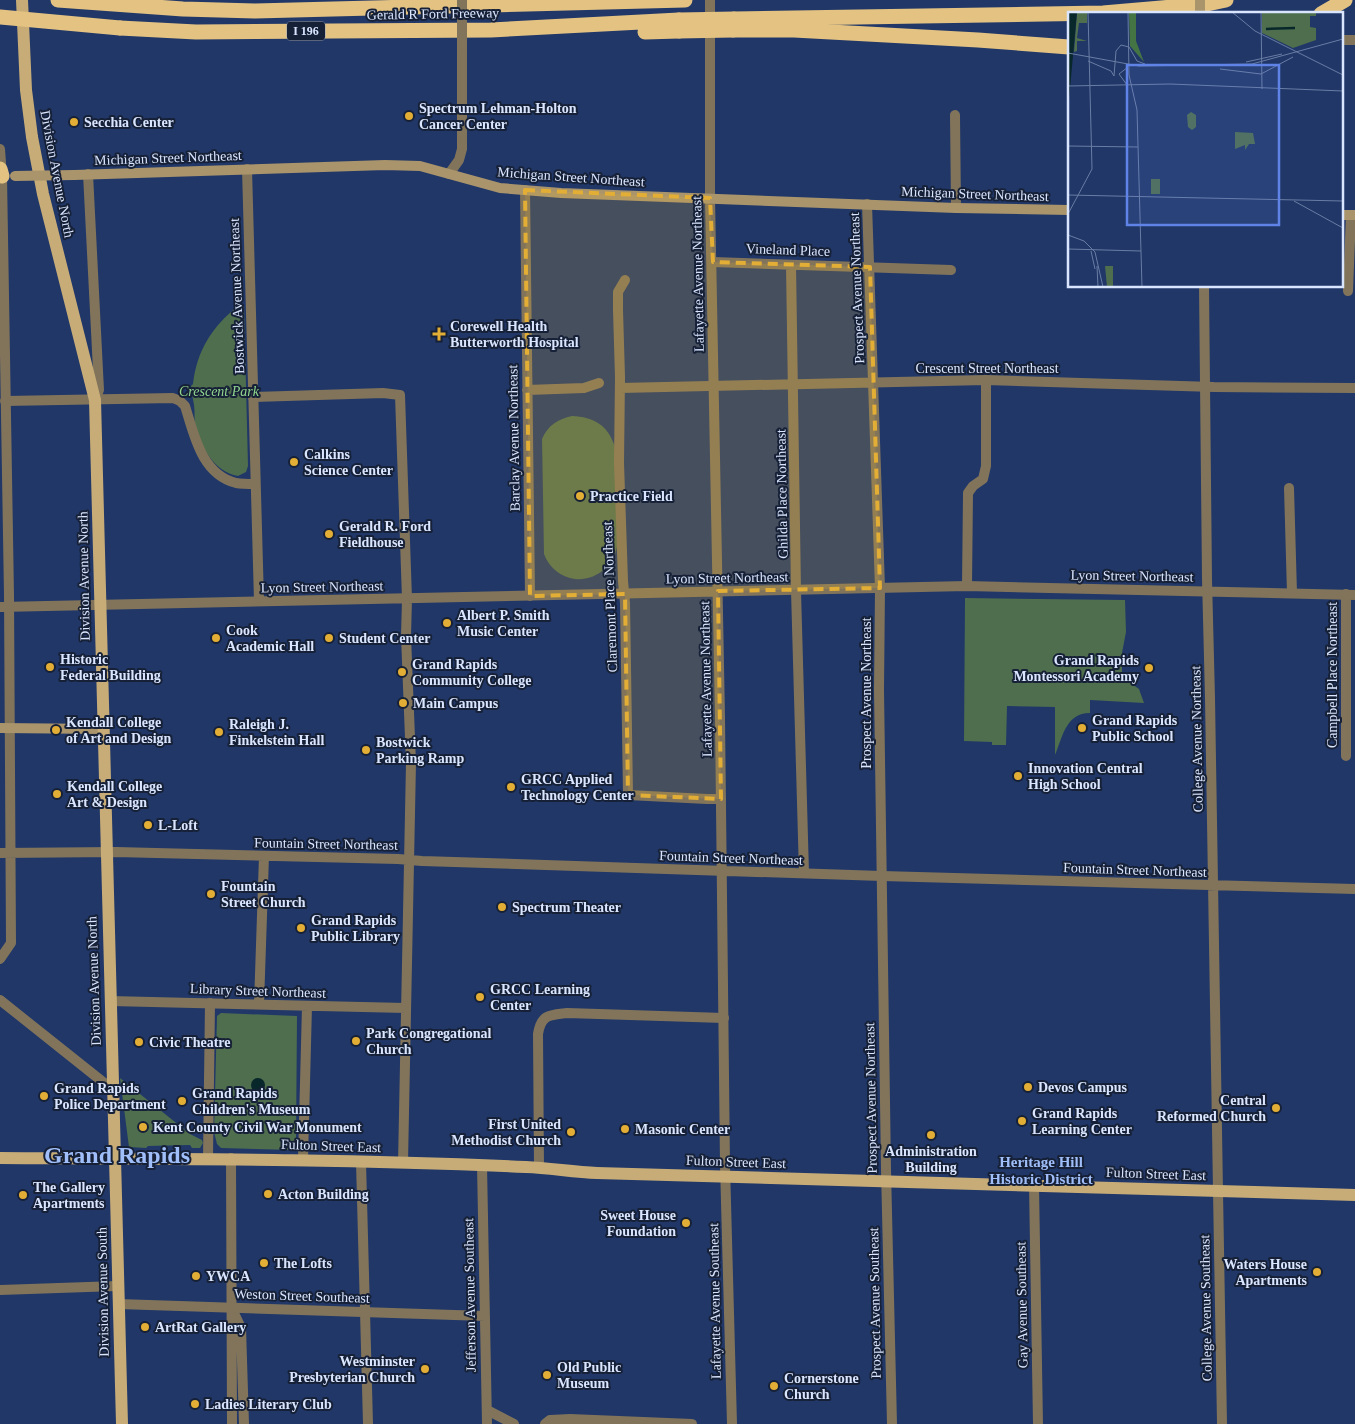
<svg xmlns="http://www.w3.org/2000/svg" width="1355" height="1424" font-family="'Times New Roman',serif">
<style>
.green{fill:#4f6e4e}
.water{fill:#08272a}
.lines{fill:none;stroke-linecap:round;stroke-linejoin:round}
.minor{stroke:#81745b;stroke-width:10}
.tertiary{stroke:#81745b;stroke-width:10}
.secondary{stroke:#a9946b;stroke-width:10}
.primary{stroke:#c7ac77;stroke-width:12}
.motorway{stroke:#e3c282;stroke-width:15}
.tertiary-bridge{stroke:#81745b;stroke-width:10}
.secondary-bridge{stroke:#a9946b;stroke-width:10}
.motorway-bridge{stroke:#e3c282;stroke-width:15}
.marked{fill:#e3ae35;fill-opacity:0.2;stroke:#e3ae35;stroke-width:4;stroke-dasharray:10 6;stroke-linejoin:round}
.poi-dot{fill:#e3ae35;stroke:#162036;stroke-width:2}
.labels{text-anchor:middle;dominant-baseline:central;stroke-width:4;stroke-linejoin:round;paint-order:stroke}
.shield{fill:#162036;stroke:#9fabc3;stroke-width:1}
.shield-label{font-size:12px;font-weight:bold;fill:#dae6ff}
.street-label{font-size:14px;fill:#dae6ff;stroke:#162036}
.poi-label{font-size:14px;font-weight:bold;fill:#dae6ff;stroke:#162036;text-anchor:start}
.park-label{font-size:14px;font-style:italic;fill:#92d68f;stroke:#162036}
.neighbourhood-label{font-size:15px;font-weight:bold;fill:#a0bef9;stroke:#162036}
.town-label{font-size:24px;font-weight:bold;fill:#a0bef9;stroke:#162036}
.inset-river{fill:none;stroke:#08272a;stroke-width:2.5}
.inset-road{fill:none;stroke:#6a7da4;stroke-width:1}
.view{fill:#5f83e6;fill-opacity:0.15;stroke:#5f83e6;stroke-width:2.5}
.inset-edge{fill:none;stroke:#dae6ff;stroke-width:2.5}
</style>
<rect width="100%" height="100%" fill="#203768"/>
<path class="green" d="M238 306H244L248 466 246 472 238 476C214 472 200 446 195 424 194 418 195 411 194 405 193 398 191 393 191 386L193 384C197 350 212 327 238 306Z
M572 416C594 417 608 425 615 447 616 470 616 493 616 516 617 526 618 537 617 547 613 566 596 581 575 579 561 577 549 568 544 554L542 439C548 425 558 419 572 416Z
M965 598 1125 600 1126 632 1122 653V677L1139 689 1144 703 1090 700V713C1066 713 1063 736 1055 755V707L1007 706 1006 745H992V742L964 741Z
M221 1013 297 1016 296 1141 298 1143V1147L295 1150 221 1148 217 1144 214 1132 217 1016Z
M120 1078 190 1134 202 1140 203 1143 200 1148H192L190 1145 148 1146 146 1148 129 1147Z"/>
<path class="water" d="M251 1085a7 7 0 1 1 14 0a7 7 0 1 1-14 0Z"/>
<g class="lines">
<path class="minor" d="M1341 40H1355
M955 115 956 208
M88 174 99 390 95 400
M525 190 530 596
M867 204 880 588 879 690 886 1170 892 1424
M713 262 951 270
M791 265 796 591 804 873
M625 280 618 292V310L620 377 619 463 623 581 625 603 628 795 707 799H721
M1348 291 1351 215
M620 388 986 380 1214 387 1355 388
M527 390 584 388 599 383
M253 397 383 393 400 395 407 599
M5 401 173 398 180 401 185 406C194 434 201 474 236 483 242 484 249 484 255 484
M1289 488 1292 593
M967 586 968 493 973 486 983 479 986 466V380
M1346 594V756
M0 1000 113 1090
M208 1158 210 1003
M231 1158 232 1424
M361 1162 368 1424
M539 1168 538 1034C541 1014 550 1015 567 1013L724 1018
M1034 1185 1038 1424
M1218 1191 1222 1424
M0 1290 117 1286
M233 1311 241 1328 244 1424
M545 1424 550 1420 570 1419 692 1424"/>
<path class="tertiary" d="M710 0V198L720 717 725 1165 732 1424
M0 149 2 176 9 595 11 943 0 959
M247 169 259 601
M449 174 459 160 462 149V44
M1204 286 1207 579 1210 698 1218 1191
M0 607 967 586 1355 595
M0 853 116 852 398 859 422 861 882 876 1355 889
M110 1001 406 1008
M259 1004 264 856
M303 1160 307 1006
M403 1163 411 763 406 636 407 599
M482 1165 487 1424
M118 1304 485 1316
M487 1410 514 1424"/>
<path class="secondary" d="M74 175 385 165 420 166 500 188 561 193 956 208 1069 210
M1341 215H1355
M0 728 103 729"/>
<path class="primary" d="M22 0 26 90 32 137 43 194 95 400 122 1424
M0 1158C175 1159 351 1159 526 1167 550 1168 573 1172 597 1173L1355 1195"/>
<path class="motorway" d="M58 0 183 9 255 11 685 0
M1321 14 1345 0
M734 19 1103 13 1207 4 1226 0
M120 28 196 32 491 30 679 20
M733 30H794L978 40 1069 47
M645 32 679 31
M0 169 2 176"/>
<path class="tertiary-bridge" d="M462 44V0"/>
<path class="secondary-bridge" d="M1200 14V0
M15 176 74 175"/>
<path class="motorway-bridge" d="M0 17 120 28
M679 20 734 19
M679 31 733 30"/>
</g>
<path class="marked" d="M525 190 710 198 713 262 870 267 880 588 718 591 721 799 628 795 625 594 530 596Z"/>
<g class="poi-dot">
<circle cx="409" cy="116" r="5"/>
<circle cx="74" cy="122" r="5"/>
<path d="M436.5 326.5h5v5h5v5h-5v5h-5v-5h-5v-5h5z"/>
<circle cx="294" cy="462" r="5"/>
<circle cx="580" cy="496" r="5"/>
<circle cx="329" cy="534" r="5"/>
<circle cx="447" cy="623" r="5"/>
<circle cx="216" cy="638" r="5"/>
<circle cx="329" cy="638" r="5"/>
<circle cx="50" cy="667" r="5"/>
<circle cx="1149" cy="668" r="5"/>
<circle cx="402" cy="672" r="5"/>
<circle cx="403" cy="703" r="5"/>
<circle cx="1082" cy="728" r="5"/>
<circle cx="56" cy="730" r="5"/>
<circle cx="219" cy="732" r="5"/>
<circle cx="366" cy="750" r="5"/>
<circle cx="1018" cy="776" r="5"/>
<circle cx="511" cy="787" r="5"/>
<circle cx="57" cy="794" r="5"/>
<circle cx="148" cy="825" r="5"/>
<circle cx="211" cy="894" r="5"/>
<circle cx="502" cy="907" r="5"/>
<circle cx="301" cy="928" r="5"/>
<circle cx="480" cy="997" r="5"/>
<circle cx="356" cy="1041" r="5"/>
<circle cx="139" cy="1042" r="5"/>
<circle cx="1028" cy="1087" r="5"/>
<circle cx="44" cy="1096" r="5"/>
<circle cx="182" cy="1101" r="5"/>
<circle cx="1276" cy="1108" r="5"/>
<circle cx="1022" cy="1121" r="5"/>
<circle cx="143" cy="1127" r="5"/>
<circle cx="625" cy="1129" r="5"/>
<circle cx="571" cy="1132" r="5"/>
<circle cx="931" cy="1135" r="5"/>
<circle cx="268" cy="1194" r="5"/>
<circle cx="23" cy="1195" r="5"/>
<circle cx="686" cy="1223" r="5"/>
<circle cx="264" cy="1263" r="5"/>
<circle cx="1317" cy="1272" r="5"/>
<circle cx="196" cy="1276" r="5"/>
<circle cx="145" cy="1327" r="5"/>
<circle cx="425" cy="1369" r="5"/>
<circle cx="547" cy="1375" r="5"/>
<circle cx="774" cy="1386" r="5"/>
<circle cx="195" cy="1404" r="5"/>
</g>
<g class="labels">
<rect class="shield" x="287" y="21.5" width="38" height="19" rx="4"/>
<g class="shield-label">
<text x="306" y="31">I 196</text>
</g>
<g class="street-label">
<text transform="translate(433 14) rotate(-1)">Gerald R Ford Freeway</text>
<text transform="translate(168 158) rotate(-2)">Michigan Street Northeast</text>
<text transform="translate(57 174) rotate(79)">Division Avenue North</text>
<text transform="translate(571 177) rotate(4)">Michigan Street Northeast</text>
<text transform="translate(975 194) rotate(2)">Michigan Street Northeast</text>
<text transform="translate(788 250) rotate(2)">Vineland Place</text>
<text transform="translate(698 274) rotate(-91)">Lafayette Avenue Northeast</text>
<text transform="translate(857 288) rotate(-92)">Prospect Avenue Northeast</text>
<text transform="translate(237 296) rotate(-92)">Bostwick Avenue Northeast</text>
<text x="987" y="368">Crescent Street Northeast</text>
<text transform="translate(514 438) rotate(-91)">Barclay Avenue Northeast</text>
<text transform="translate(782 494) rotate(-91)">Ghilda Place Northeast</text>
<text transform="translate(84 576) rotate(-91)">Division Avenue North</text>
<text transform="translate(1132 576) rotate(1)">Lyon Street Northeast</text>
<text transform="translate(727 578) rotate(-1)">Lyon Street Northeast</text>
<text transform="translate(322 587) rotate(-1)">Lyon Street Northeast</text>
<text transform="translate(610 597) rotate(-92)">Claremont Place Northeast</text>
<text transform="translate(1332 675) rotate(-90)">Campbell Place Northeast</text>
<text transform="translate(706 679) rotate(-91)">Lafayette Avenue Northeast</text>
<text transform="translate(866 693) rotate(-90)">Prospect Avenue Northeast</text>
<text transform="translate(1197 739) rotate(-91)">College Avenue Northeast</text>
<text transform="translate(326 844) rotate(1)">Fountain Street Northeast</text>
<text transform="translate(731 858) rotate(2)">Fountain Street Northeast</text>
<text transform="translate(1135 870) rotate(2)">Fountain Street Northeast</text>
<text transform="translate(94 981) rotate(-92)">Division Avenue North</text>
<text transform="translate(258 991) rotate(2)">Library Street Northeast</text>
<text transform="translate(871 1098) rotate(-91)">Prospect Avenue Northeast</text>
<text transform="translate(331 1146) rotate(2)">Fulton Street East</text>
<text transform="translate(736 1162) rotate(2)">Fulton Street East</text>
<text transform="translate(1156 1174) rotate(2)">Fulton Street East</text>
<text transform="translate(103 1292) rotate(-91)">Division Avenue South</text>
<text transform="translate(470 1295) rotate(-91)">Jefferson Avenue Southeast</text>
<text transform="translate(302 1296) rotate(2)">Weston Street Southeast</text>
<text transform="translate(715 1301) rotate(-91)">Lafayette Avenue Southeast</text>
<text transform="translate(875 1303) rotate(-91)">Prospect Avenue Southeast</text>
<text transform="translate(1022 1305) rotate(-91)">Gay Avenue Southeast</text>
<text transform="translate(1206 1308) rotate(-91)">College Avenue Southeast</text>
</g>
<g class="poi-label">
<text x="419" y="108">Spectrum Lehman-Holton<tspan x="419" dy="16">Cancer Center</tspan></text>
<text x="84" y="122">Secchia Center</text>
<text x="450" y="326">Corewell Health<tspan x="450" dy="16">Butterworth Hospital</tspan></text>
<text x="304" y="454">Calkins<tspan x="304" dy="16">Science Center</tspan></text>
<text x="590" y="496">Practice Field</text>
<text x="339" y="526">Gerald R. Ford<tspan x="339" dy="16">Fieldhouse</tspan></text>
<text x="457" y="615">Albert P. Smith<tspan x="457" dy="16">Music Center</tspan></text>
<text x="226" y="630">Cook<tspan x="226" dy="16">Academic Hall</tspan></text>
<text x="339" y="638">Student Center</text>
<text x="60" y="659">Historic<tspan x="60" dy="16">Federal Building</tspan></text>
<text x="1139" y="660" text-anchor="end">Grand Rapids<tspan x="1139" dy="16">Montessori Academy</tspan></text>
<text x="412" y="664">Grand Rapids<tspan x="412" dy="16">Community College</tspan></text>
<text x="413" y="703">Main Campus</text>
<text x="1092" y="720">Grand Rapids<tspan x="1092" dy="16">Public School</tspan></text>
<text x="66" y="722">Kendall College<tspan x="66" dy="16">of Art and Design</tspan></text>
<text x="229" y="724">Raleigh J.<tspan x="229" dy="16">Finkelstein Hall</tspan></text>
<text x="376" y="742">Bostwick<tspan x="376" dy="16">Parking Ramp</tspan></text>
<text x="1028" y="768">Innovation Central<tspan x="1028" dy="16">High School</tspan></text>
<text x="521" y="779">GRCC Applied<tspan x="521" dy="16">Technology Center</tspan></text>
<text x="67" y="786">Kendall College<tspan x="67" dy="16">Art &amp; Design</tspan></text>
<text x="158" y="825">L-Loft</text>
<text x="221" y="886">Fountain<tspan x="221" dy="16">Street Church</tspan></text>
<text x="512" y="907">Spectrum Theater</text>
<text x="311" y="920">Grand Rapids<tspan x="311" dy="16">Public Library</tspan></text>
<text x="490" y="989">GRCC Learning<tspan x="490" dy="16">Center</tspan></text>
<text x="366" y="1033">Park Congregational<tspan x="366" dy="16">Church</tspan></text>
<text x="149" y="1042">Civic Theatre</text>
<text x="1038" y="1087">Devos Campus</text>
<text x="54" y="1088">Grand Rapids<tspan x="54" dy="16">Police Department</tspan></text>
<text x="192" y="1093">Grand Rapids<tspan x="192" dy="16">Children's Museum</tspan></text>
<text x="1266" y="1100" text-anchor="end">Central<tspan x="1266" dy="16">Reformed Church</tspan></text>
<text x="1032" y="1113">Grand Rapids<tspan x="1032" dy="16">Learning Center</tspan></text>
<text x="561" y="1124" text-anchor="end">First United<tspan x="561" dy="16">Methodist Church</tspan></text>
<text x="153" y="1127">Kent County Civil War Monument</text>
<text x="635" y="1129">Masonic Center</text>
<text x="931" y="1151" text-anchor="middle">Administration<tspan x="931" dy="16">Building</tspan></text>
<text x="33" y="1187">The Gallery<tspan x="33" dy="16">Apartments</tspan></text>
<text x="278" y="1194">Acton Building</text>
<text x="676" y="1215" text-anchor="end">Sweet House<tspan x="676" dy="16">Foundation</tspan></text>
<text x="274" y="1263">The Lofts</text>
<text x="1307" y="1264" text-anchor="end">Waters House<tspan x="1307" dy="16">Apartments</tspan></text>
<text x="206" y="1276">YWCA</text>
<text x="155" y="1327">ArtRat Gallery</text>
<text x="415" y="1361" text-anchor="end">Westminster<tspan x="415" dy="16">Presbyterian Church</tspan></text>
<text x="557" y="1367">Old Public<tspan x="557" dy="16">Museum</tspan></text>
<text x="784" y="1378">Cornerstone<tspan x="784" dy="16">Church</tspan></text>
<text x="205" y="1404">Ladies Literary Club</text>
</g>
<g class="park-label">
<text x="219" y="391">Crescent Park</text>
</g>
<g class="neighbourhood-label">
<text x="1041" y="1162">Heritage Hill<tspan x="1041" dy="17">Historic District</tspan></text>
</g>
<g class="town-label">
<text x="117" y="1155">Grand Rapids</text>
</g>
</g>
<g transform="translate(1068 12)">
<rect width="275" height="275" fill="#203768"/>
<path d="M9 0H19V11H11L9 26 19 29H9V39L6 40ZM194 0H248V4H242V15L248 16V28L225 36 194 21ZM123 100 128 103V115L124 118 120 115 119 103ZM167 120 185 121 187 132H181L177 138V133L167 137ZM83 167H92V182H83ZM37 254H45V275H39Z" fill="#4f6e4e"/>
<path d="M61 0H68V29L76 50 62 34Z" fill="#457444"/>
<path d="M0 0H9L0 98Z" fill="#08272a"/>
<path class="inset-river" d="M198 17 227 16"/>
<path class="inset-road" d="M60 0 61 63 69 98 74 275M164 0 187 19 275 63M193 0 194 77M0 41 71 54 184 52 275 27M20 49 43 59 46 64M178 50 214 42M152 57 193 62 225 45M46 64 48 39 53 33 61 35 69 49 77 52M59 73 51 62 60 55M0 74 102 72 275 79M0 134 70 135M0 183 275 189M226 189 275 216M0 202 24 157 20 0M0 223 16 229 27 240 35 275M0 237 73 239M23 239 27 257M29 254 30 275"/>
<path class="view" d="M59 53H211V213H59Z"/>
<rect width="275" height="275" class="inset-edge"/>
</g>
</svg>
